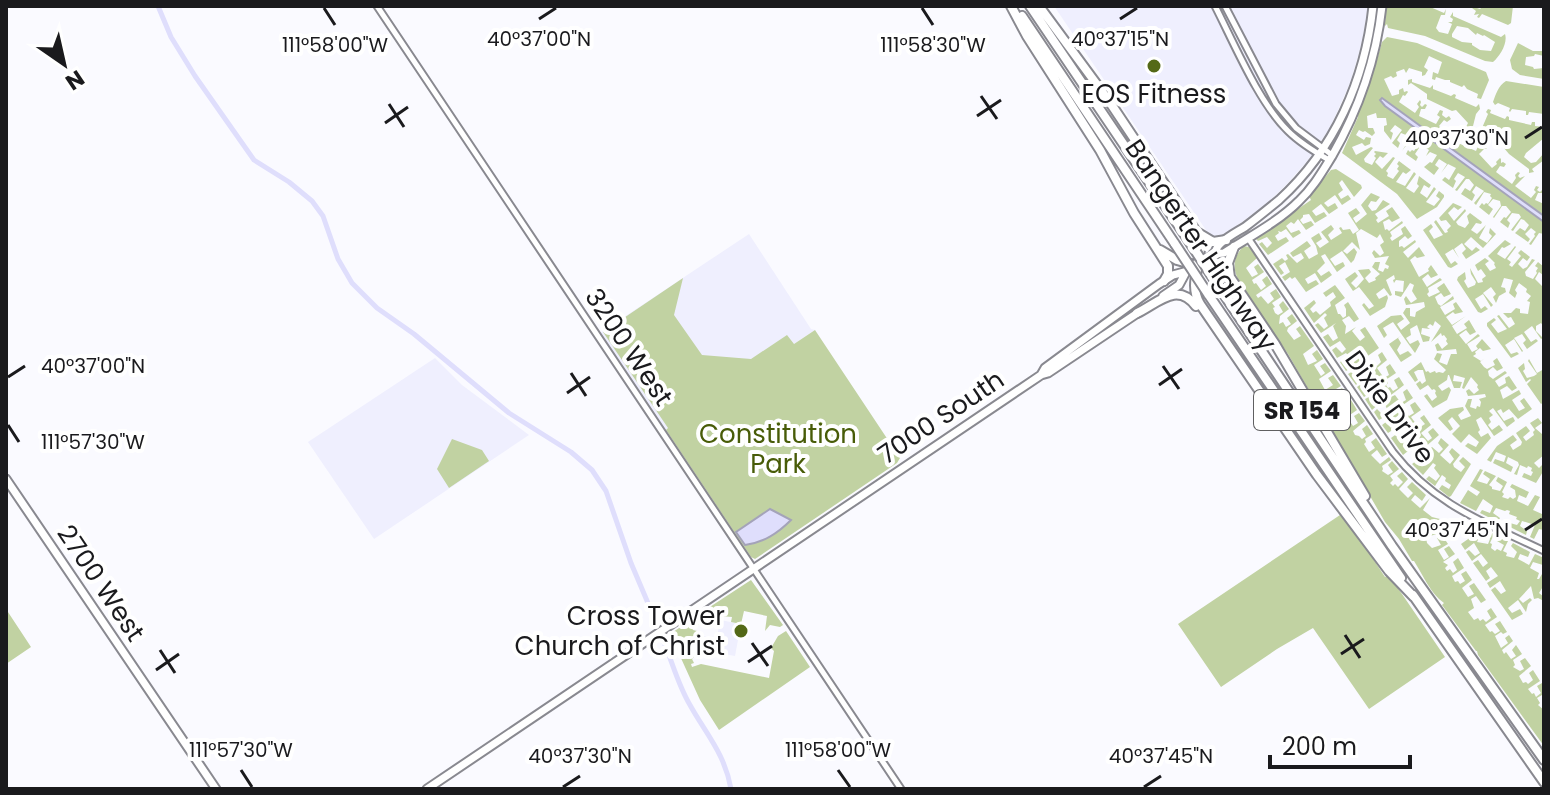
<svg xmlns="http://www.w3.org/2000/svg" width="1550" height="795" font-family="Poppins,sans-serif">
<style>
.built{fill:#efeffe}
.green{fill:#c1d2a2;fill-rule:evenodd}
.water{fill:#dfdefc;stroke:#a4a3b9;stroke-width:2}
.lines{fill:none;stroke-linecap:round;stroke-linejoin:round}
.canal{stroke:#dfdefc;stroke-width:5}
.minor-casing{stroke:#898990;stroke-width:9}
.major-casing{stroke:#898990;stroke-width:11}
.highway-casing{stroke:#898990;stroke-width:12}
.minor{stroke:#fff;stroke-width:5}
.major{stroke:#fff;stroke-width:7}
.highway{stroke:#fff;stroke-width:8}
.highway-bridge-casing{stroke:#898990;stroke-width:12;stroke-linecap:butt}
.highway-bridge{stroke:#fff;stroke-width:8}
.ticks{fill:none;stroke:#1a1a1d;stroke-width:3}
.poi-dot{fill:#546917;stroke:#fff;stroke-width:3}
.labels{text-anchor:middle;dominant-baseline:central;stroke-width:8;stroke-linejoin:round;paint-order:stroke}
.shield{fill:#fff;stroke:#5f5f61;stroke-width:2}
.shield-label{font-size:24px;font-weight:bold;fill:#1a1a1d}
.poi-label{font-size:26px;fill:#1a1a1d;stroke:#fff}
.street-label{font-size:26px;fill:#1a1a1d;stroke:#fff}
.park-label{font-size:26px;fill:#485c08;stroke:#fff}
.ticks-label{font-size:20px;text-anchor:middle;fill:#1a1a1d;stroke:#fff;stroke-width:8;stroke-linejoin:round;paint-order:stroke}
</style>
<rect width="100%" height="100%" fill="#fafaff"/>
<path class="built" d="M1054 6H1368L1362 43 1350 83 1330 128 1323 138 1309 159 1286 185 1265 205 1223 236 1212 239Z
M749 234 811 329 815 330 666 430 600 333Z
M435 358 462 385 529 435 374 539 308 442Z
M720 620 741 624 735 656 700 650 703 636 717 637Z"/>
<path class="green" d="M1386 6H1428L1444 13 1446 9 1445 15H1441L1436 28 1439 32 1448 34 1452 24 1448 22H1452L1453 19 1450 17 1453 12V16L1501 37 1505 34C1508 43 1500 56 1493 62L1485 61 1425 36 1388 28 1387 24 1385 26V23ZM1457 26 1468 28 1476 35 1477 33 1483 36 1484 35 1495 42 1491 51 1480 50 1472 45V43L1462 42 1452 37V34Z
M1483 6H1513L1511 23 1508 25 1482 14 1479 18 1477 17 1479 14 1474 15 1476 11 1472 8 1474 7 1480 9Z
M1387 37 1417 43 1486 72 1489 80 1481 99 1477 98 1478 94 1467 89 1464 85 1462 87 1450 82V80H1445L1436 77 1435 80 1432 79 1433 72 1438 74 1442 62 1429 56 1424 67 1428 70 1425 75 1422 76V72L1409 68 1406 73 1404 69 1396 72 1397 76 1393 78 1391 76 1384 79 1392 96 1399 94V90L1403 88 1404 92 1407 91 1408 92 1405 96 1403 95 1399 102 1415 113 1419 107 1417 104 1420 100 1421 102 1420 105 1422 107 1425 104 1427 105 1425 109H1421L1419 116 1436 124 1440 117 1437 115 1440 110 1443 111 1442 115 1446 118 1449 116 1451 119 1447 122 1444 120 1439 126 1452 139 1458 135 1457 132 1461 129V134H1463V131L1466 133 1464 137 1461 136 1458 143 1476 151 1481 139 1480 143 1487 149H1484L1479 154 1492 168 1497 164 1496 162 1500 158 1501 159V163L1503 162 1506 164 1504 167 1500 166 1496 172 1512 184 1516 178 1515 175 1518 172 1520 173 1518 176 1520 178 1525 176 1515 186 1531 198 1536 192 1534 190 1536 186 1539 187 1537 190 1540 192 1543 189 1542 193H1538L1535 200 1544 204V234L1539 233 1531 245 1529 244 1535 236 1534 234 1536 232 1531 228 1525 234 1530 239 1528 242 1515 233 1520 228 1525 231 1529 225 1524 220 1521 219 1513 231 1511 230 1521 217 1519 214 1512 213 1507 220 1510 223 1508 228 1500 222 1504 217 1506 218 1511 212 1506 206H1502L1494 218 1493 217 1501 206 1500 201 1493 199 1488 205 1493 209 1489 215 1479 207 1482 203 1484 205 1486 203 1488 204 1492 198 1490 196 1491 194 1484 192 1476 205 1474 203 1484 191 1476 186 1472 192 1475 195 1472 201 1461 194 1465 188 1470 191 1474 185 1469 179H1466L1457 191 1455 190 1465 177 1458 173 1454 179 1456 181 1453 188 1442 180 1445 177 1449 180 1456 168 1448 164 1441 173 1447 164 1439 159 1435 165 1439 168 1434 175 1424 167 1430 162 1432 163 1437 155 1430 152 1426 156 1429 150 1421 145 1415 154 1418 157 1416 161 1406 154 1408 150 1410 152 1412 150 1414 151 1419 144 1411 139 1402 151 1411 137 1401 133 1397 140 1400 143 1398 148 1392 143 1402 130 1395 125 1390 131 1393 133 1391 140 1384 131V126L1387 125 1386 118H1377L1376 113 1367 116 1368 128H1373L1375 133 1372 136 1365 131 1363 132 1359 130 1356 135 1364 140 1366 137 1371 138 1370 144 1365 146 1362 143 1352 147 1356 155 1371 147 1373 148 1364 159 1365 162 1372 165 1376 158 1374 156 1376 154 1374 152 1375 151 1388 153 1383 158 1380 156 1375 162 1382 169 1393 157 1395 158 1386 171 1388 173 1387 176 1393 179 1399 171 1397 169 1399 166 1397 164 1399 161 1411 170 1406 174 1403 172 1396 182 1405 186 1414 172 1416 174 1406 188 1414 193 1419 186 1417 184 1419 176 1431 185 1429 188 1424 185 1420 193 1427 198 1434 187 1436 189 1426 202 1434 206 1440 199 1436 196 1439 191 1444 195V197L1437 207 1417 219 1397 194 1342 153 1358 117 1357 115 1372 77 1382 42Z
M1518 43 1533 51H1544V56L1535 54 1534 56 1526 57 1525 65 1533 67 1534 69 1544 68V79L1520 75 1512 69 1510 60Z
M1412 79V82L1430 88 1433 85V89L1451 96 1454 94 1456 95 1455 98 1476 107 1479 104 1480 109 1476 114 1473 126 1469 128 1466 127 1468 123 1456 110 1452 111 1427 99V94L1411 83 1408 85V80Z
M1506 81 1544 87V114L1529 112 1528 115H1526V111L1512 109 1510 112 1509 111 1510 108 1498 103 1495 105 1493 102C1496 94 1498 86 1506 81Z
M1488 109 1491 110 1490 113 1505 119 1507 116 1509 117V120L1531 125 1532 122H1535V126L1544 127V138L1526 153 1524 157 1531 163 1536 162 1544 153V160L1532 169 1534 172 1529 173V169L1509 154 1493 135 1488 137 1489 133 1483 130 1481 133 1478 131V127L1482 128 1488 114 1486 112Z
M1336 169 1361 185 1362 188 1354 197 1342 180 1339 183 1343 190 1338 194 1341 199 1348 195 1351 199 1342 205 1335 195 1324 203 1328 207 1335 203 1338 208 1329 214 1321 204 1312 211 1316 216 1324 212 1327 216 1315 223 1309 214 1303 215V217L1300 220 1303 224 1311 221 1314 225 1306 230 1298 219 1294 224 1291 222 1286 226 1291 233 1299 230 1301 233 1293 238 1286 229 1281 232 1278 231 1279 233 1275 236 1278 241 1286 237 1289 241 1268 255 1259 244 1262 242 1267 248 1272 243 1267 237 1258 241 1256 239 1259 236 1311 200 1309 196 1331 170Z
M1371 193 1380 197 1376 202 1371 201 1368 206 1372 211 1376 210 1383 200 1390 204 1375 214 1378 218 1376 220 1378 223 1389 216 1386 211 1392 207 1400 218 1392 222 1389 219 1383 222 1385 230 1387 229 1389 231 1402 221 1403 223 1390 232 1392 236 1390 238 1392 241 1403 234 1401 229 1405 226 1412 236 1408 239 1405 236 1399 241V247L1402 246 1404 248 1415 240 1416 242 1403 252 1408 258 1419 247 1425 256 1417 258 1415 256 1410 260 1419 277 1429 271 1428 269 1431 265 1438 275 1431 278 1428 274 1422 279 1427 287 1440 278 1442 280 1428 288 1429 292 1427 294 1429 297 1440 292 1437 288 1444 283 1451 294 1444 297 1441 293 1435 297 1438 304 1441 306 1453 296 1454 299 1440 307 1445 315 1455 309 1453 304 1456 302 1463 312 1455 314 1453 312 1446 317 1452 325 1466 316 1452 326 1457 334 1467 328 1464 324 1469 320 1476 332 1470 335 1466 330 1459 335 1466 344 1478 334 1480 336 1467 344 1472 352 1478 349 1476 346 1482 339 1491 349 1483 351 1480 348 1475 352 1476 354 1473 356 1481 361 1485 358 1480 362 1484 367 1487 369 1495 365 1493 361 1497 358 1503 368 1497 371 1493 367 1488 371 1489 376 1493 379 1505 371 1507 373 1495 381 1499 387 1506 383 1505 378 1509 376 1517 388 1512 391 1507 386 1500 390 1503 399 1519 390 1521 394 1512 400 1519 411 1525 408 1520 401 1524 398 1532 409 1518 419 1509 409 1503 413 1501 409 1497 411 1504 421 1513 417 1515 421 1507 427 1493 408 1489 411 1493 415 1489 418 1491 422 1488 425 1492 430 1499 425 1503 430 1494 436 1481 417 1476 420 1480 430 1478 432 1481 437 1488 433 1491 438 1477 454 1465 446 1468 443 1476 447 1479 442 1469 434 1461 443 1452 434 1460 426 1452 417 1448 421 1453 429 1450 431 1438 418 1450 409 1463 407 1464 410 1458 415 1461 420 1471 416 1465 406 1468 399H1472L1470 407 1476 409 1477 406 1480 407 1481 402 1479 399 1486 397 1485 394 1468 396 1466 391 1469 389 1474 394 1479 390 1477 387 1478 385 1471 377 1464 389 1462 388 1465 378 1454 375 1453 381 1462 382 1460 388H1454L1449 375H1448L1447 380 1438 386 1442 391 1449 387 1451 390 1447 400 1433 408 1424 396 1427 394 1432 401 1437 397 1435 393 1436 391 1434 389 1432 390 1428 385 1420 390 1416 384 1420 381 1422 384 1426 381 1423 370H1418L1414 372 1418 380 1415 382 1408 372 1421 362 1426 372 1428 371 1430 373 1435 371 1436 373 1439 372 1443 373 1446 370 1434 359 1437 353 1442 354 1439 362 1447 365 1451 354H1457L1456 349 1437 351 1435 345 1438 343 1442 349 1448 344 1446 341 1447 339 1444 335 1442 336 1441 333 1431 342 1441 326 1435 321 1433 326 1430 324 1427 327 1430 329 1422 328 1421 334 1430 337 1429 341 1423 342 1417 325 1410 329 1411 335 1406 338 1410 344 1418 340 1420 344 1415 353 1402 335 1398 338 1401 343 1397 350 1400 355 1408 351 1412 355 1401 362 1389 344 1402 335 1393 322 1383 328 1387 335 1384 338 1377 326 1391 316 1401 315 1404 319 1397 324 1401 330 1410 323 1403 313 1406 308H1410V316L1415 317 1416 312 1425 307 1424 302 1406 305 1404 299 1406 296 1411 303 1417 299 1412 291 1414 285 1410 283 1401 297 1395 295V291L1403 292 1404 281 1396 280 1394 283 1393 280 1395 279 1394 275 1386 280 1392 295 1390 296 1384 288 1376 294 1379 299 1387 295 1388 298 1385 307 1370 316 1362 305 1364 303 1369 309 1374 306 1359 287 1353 291 1345 279 1355 272 1358 276 1351 283 1356 288 1364 279 1358 270 1369 269 1371 272 1365 278 1369 283 1376 280 1375 278 1380 274 1372 267 1375 262H1380L1378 270 1383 272 1385 268 1388 269 1389 266 1385 264 1389 256 1375 258 1372 253 1374 250 1380 256 1384 253 1380 245 1384 242 1380 234 1377 238 1361 229 1356 233 1360 250 1352 242 1343 251 1347 254 1354 248 1357 252 1354 260 1351 263 1342 251 1330 259 1335 266 1343 262 1345 266 1337 272 1325 254 1321 256 1325 263 1317 271 1321 276 1329 271 1332 275 1321 283 1315 273 1305 279 1308 284 1316 280 1319 284 1306 292 1295 277 1292 279 1290 277 1285 281 1282 277 1290 272 1285 262 1279 266 1284 273 1281 275 1273 264 1282 258 1285 261 1288 259 1286 255 1288 254 1297 263 1304 258 1301 253 1293 257 1290 253 1307 241 1311 246 1304 251 1309 259 1318 254 1316 246 1311 238 1319 233 1322 239 1316 243 1320 248 1329 242 1321 232 1331 225 1334 229 1328 235 1331 240 1342 233 1339 228 1341 227 1343 230 1350 229 1353 234 1359 230 1348 213 1356 208 1360 213 1353 218 1356 223 1367 214 1361 205Z
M1453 203 1462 207 1458 210 1454 207 1448 213 1454 221 1465 209 1466 211 1456 222 1458 225 1465 228 1469 223 1467 216 1470 213 1482 222 1481 224 1476 223 1471 230 1477 234 1486 225 1479 238 1487 243 1492 236 1489 233 1490 228 1496 234 1483 248 1471 237 1464 244 1472 251 1476 247 1480 250 1466 259 1462 253 1466 249 1462 243 1454 249 1459 258 1453 249 1445 254 1451 264 1455 261 1458 264 1451 268 1448 267 1423 230 1431 224 1433 227 1429 231 1434 239 1443 235 1434 222 1436 220 1445 233 1448 232 1447 230 1451 226 1446 220 1441 221 1439 218Z
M1505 240 1511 244 1504 248 1502 247 1497 254 1505 259 1515 246 1516 247 1507 259 1511 262 1509 265 1512 267 1521 256 1518 253 1521 250 1530 257 1527 261 1523 258 1518 264 1523 269 1527 267 1532 259 1535 260 1525 272 1526 276 1533 279 1537 273 1536 271 1538 268 1535 266 1538 262 1544 267 1543 275 1539 272 1535 279 1542 286 1544 284V327L1541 323 1536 326V331L1543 338 1541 339 1532 326 1524 332 1531 342 1536 339 1538 341 1527 349 1523 343 1526 340 1522 334 1514 338 1523 351 1522 352 1514 339 1505 345 1511 354 1517 352 1519 354 1511 358 1487 326V323L1494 318 1496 320 1491 324 1498 333 1507 329 1497 316 1499 315 1509 328 1515 324 1511 317 1508 318 1503 313H1511L1516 308 1520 309V313L1528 314 1530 302 1527 301 1531 296 1526 292 1527 289 1519 283 1515 290 1517 293 1515 298 1509 293 1513 280 1504 278 1501 287 1505 288 1506 292 1499 296 1496 303 1493 297 1496 294 1491 287 1483 293 1493 305 1491 307 1483 294 1475 299 1481 309 1485 306 1488 309 1481 313 1478 312 1457 280 1458 277 1465 272 1466 279 1464 281 1468 288 1475 285 1476 282 1471 274 1470 268 1478 283 1483 282 1482 279 1486 276 1481 269 1478 271 1475 265 1485 258 1489 261 1485 264 1490 271 1496 268 1494 264 1495 263 1488 256Z
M1244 246 1249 247 1257 258 1246 268 1252 277 1258 274 1254 267 1258 264 1264 272 1252 280 1254 284 1256 283 1261 290 1266 286 1262 280 1267 276 1272 284 1256 295 1258 298 1261 296 1268 304 1274 299 1270 293 1276 289 1281 297 1272 303 1275 307 1273 308 1275 313 1278 315 1283 312 1279 305 1283 301 1289 309 1280 316 1279 324 1283 322 1286 327 1291 324 1287 318 1292 314 1297 321 1288 328 1287 331 1294 340 1301 336 1296 329 1300 326 1314 346 1303 354 1308 365 1317 361 1312 354 1317 350 1323 359 1314 365 1321 376 1325 373 1320 366 1325 363 1331 371 1319 379 1325 390 1333 385 1328 378 1333 375 1341 386 1331 392 1333 399 1335 398 1338 401 1342 398 1337 391 1342 388 1348 396 1337 404 1346 415 1351 411 1346 403 1351 400 1357 410 1347 417 1353 426 1358 423 1354 416 1359 413 1365 421 1353 431 1355 435 1359 436 1362 439 1366 436 1362 429 1367 425 1373 434 1365 439 1366 442 1364 444 1369 452 1375 448 1371 442 1376 438 1387 454 1382 457 1377 450 1371 455 1380 464 1389 457 1391 460 1382 466 1383 469 1382 471 1388 475 1393 472 1388 465 1392 461 1399 469 1390 476 1393 480 1390 483 1393 486 1395 484 1398 487 1403 482 1397 476 1402 472 1408 479 1399 489 1408 498 1413 493 1407 487 1412 482 1426 495 1422 501 1415 495 1411 500 1420 508 1430 498 1423 510 1432 517 1440 519 1439 521H1422L1421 525 1425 529 1426 536 1431 535 1432 526 1439 525 1441 533 1426 537 1427 543 1432 548 1441 545 1437 538 1442 535 1448 544 1438 550 1444 560 1449 557 1444 549 1449 546 1455 554 1443 562 1448 565 1445 568 1447 571 1450 569 1453 573 1457 570 1453 562 1458 558 1464 568 1452 576 1455 582 1458 581 1460 584 1465 581 1461 574 1466 571 1472 580 1462 588 1468 597 1474 594 1469 586 1474 583 1486 600 1481 603 1476 596 1471 599 1474 608 1468 612 1474 620 1478 618 1480 621 1483 619 1486 622 1491 618 1487 611 1491 608 1497 617 1485 625 1490 632 1492 631 1495 634 1500 631 1495 624 1500 621 1507 632 1503 634 1501 632 1495 636 1501 648 1508 643 1505 638 1509 635 1513 641 1502 650 1504 654 1506 652 1511 659 1516 656 1512 650 1516 645 1522 654 1513 660 1515 665 1513 667 1520 671 1524 669 1520 661 1525 658 1531 666 1519 676 1523 683 1526 682 1528 684 1533 680 1529 673 1533 670 1540 681 1528 689 1532 694 1534 693 1536 697 1541 693 1537 686 1542 683 1544 686V696L1542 695 1537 698 1540 703 1538 705 1544 710V746L1478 655 1477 651H1476L1442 605 1444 603C1430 593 1423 575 1414 561H1412L1399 539 1385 522 1288 354 1239 281C1232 269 1233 256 1244 246Z
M683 278 674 315 702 355 751 359 787 335 794 344 815 330 900 458 897 463 755 559 751 557 666 430 668 428 603 332Z
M1335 285 1345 298 1335 305 1338 314H1340L1343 318 1346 316V309L1344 305 1348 302 1359 319 1354 322 1349 316 1342 320 1346 326 1345 334 1356 327 1352 331 1360 341 1365 337 1360 330 1365 327 1379 348 1362 360 1369 366 1374 363 1377 366 1381 362 1378 355 1382 352 1387 360 1377 368 1384 378 1389 375 1386 367 1390 364 1396 373 1387 379 1388 383 1386 385 1388 388 1390 387 1393 391 1398 388 1394 380 1399 377 1404 385 1391 395V397L1395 395 1401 403 1406 400 1403 392 1407 389 1413 398 1397 409 1402 415 1405 413V410L1409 416 1414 413 1410 405 1415 402 1421 410 1411 417 1419 428 1425 424 1420 418 1424 415 1431 425 1421 433 1428 441 1432 438 1428 432 1433 428 1439 435 1424 448 1427 451 1432 447 1439 453 1443 449 1438 443 1441 438 1449 445 1440 455 1450 464 1454 459 1449 452 1452 448 1460 455 1453 464 1454 467 1461 472 1465 467 1459 461 1463 457 1471 464 1451 496 1449 497 1439 489 1442 485 1449 489 1451 485 1445 481 1446 478 1442 475 1435 486 1426 479 1429 476 1436 481 1440 476 1434 468 1436 465 1433 463 1423 475 1412 464 1416 461 1421 466 1425 462 1408 440 1403 444 1408 451 1403 455 1391 438 1395 435 1401 440 1406 437 1402 431 1412 423 1409 419 1388 433 1382 425 1386 422 1391 428 1396 425 1393 420 1395 418 1392 416 1393 412 1379 420 1374 412 1377 409 1383 415 1388 412 1385 404 1383 405 1381 402 1372 410 1365 399 1369 397 1374 404 1379 400 1376 392 1374 391 1364 397 1357 387 1361 384 1366 391 1371 387 1364 377 1356 385 1348 374 1353 371 1358 378 1363 375 1356 365 1346 371 1340 362 1344 360 1349 366 1354 362 1346 353 1337 358 1332 350 1336 347 1342 353 1346 349 1340 341 1330 347 1323 337 1328 334 1333 341 1338 338 1333 326 1336 323 1321 333 1315 325 1318 323 1324 329 1328 326 1324 318 1327 315 1325 313 1314 323 1304 308 1314 300 1316 303 1310 309 1313 313 1316 311 1320 315 1331 306 1330 302 1336 297 1333 292 1326 297 1323 293Z
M1529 359 1537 373 1544 369V402L1541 404 1527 384 1531 380 1530 379 1526 382 1518 368 1524 363 1525 369 1523 371 1527 378 1534 376 1537 374 1528 361Z
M1538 418 1542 423 1535 428 1542 434 1544 433V455L1534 463 1539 468 1544 463V470L1536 483 1522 477 1524 473 1531 476 1533 472 1531 471 1532 468 1528 466 1527 468 1520 465 1517 475 1514 474 1519 465 1518 462 1508 457 1506 463 1513 467 1511 472 1493 463 1495 459 1504 462 1506 456 1496 452 1491 462 1487 460 1497 446 1513 435 1517 440 1510 445 1513 450 1521 445 1522 442 1516 433 1526 426 1530 431 1523 437 1526 441 1534 435 1533 432 1535 430 1530 423Z
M452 439 482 450 489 461 449 488 437 469Z
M1480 469 1483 470 1477 481 1487 484 1490 479 1483 474 1485 471 1496 476 1489 485 1492 487V489L1500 491 1503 486 1496 481 1498 477 1507 482 1502 492 1504 494 1502 497 1508 499 1510 497 1513 499 1516 497 1515 490 1510 487 1512 484 1529 492 1526 498 1519 495 1517 501 1528 506 1535 495 1540 497 1533 510 1542 514 1544 510V530L1539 529 1534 539 1530 537 1535 525 1522 521 1520 526 1527 531 1526 535 1508 526 1510 523 1517 525 1520 521 1516 519 1517 517 1509 514 1510 511 1507 510 1505 511 1496 508 1493 513 1500 518 1498 522 1480 513 1482 510 1490 513 1493 506 1483 499 1476 511 1460 503 1468 490 1477 496 1480 492 1470 486Z
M1343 513 1385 577 1389 575 1445 657 1369 709 1313 628 1277 649 1221 687 1178 624Z
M1476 525 1483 529 1477 542 1488 544 1490 539 1488 536 1482 535 1485 530 1494 534 1490 543 1492 544 1491 548 1495 551 1497 549 1501 551 1504 545 1497 541 1499 537 1508 541 1503 551 1507 553 1506 556 1514 558 1517 552 1511 546 1513 543 1530 552 1528 557 1520 554 1518 559 1529 565 1535 554 1544 558 1543 565 1533 562 1530 568 1539 573 1537 579H1539L1542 574 1544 575V585L1539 593 1544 597V601L1538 598 1534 599 1531 586 1519 599 1523 603 1530 598 1532 600 1528 604 1526 612 1518 600 1508 608 1512 613 1520 609 1523 614 1512 620 1491 590 1495 587 1501 594 1506 591 1500 581 1490 588 1487 583 1498 576 1491 567 1486 571 1490 578 1486 581 1473 563 1478 560 1483 567 1488 563 1481 554 1472 561 1466 552 1469 550 1475 556 1480 553 1474 543 1465 550 1461 544 1471 537Z
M751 580 783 625 780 627 770 625 765 631 767 616 744 611 741 624 731 622 732 617 721 616 717 620 706 618 702 626 697 624 693 618Z
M6 609 31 647 6 664Z
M688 622 693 630 701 632 695 637 696 647 692 652H699L692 659 694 663 691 664 692 667 701 664 769 678 774 651 771 648 778 636 786 631 810 667 719 730 700 700 670 634Z"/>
<path class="water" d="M1382 98 1544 216V222L1385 106 1380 100Z
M770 509 791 520C777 534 764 542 745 545L736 532Z"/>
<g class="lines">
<path class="canal" d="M158 6 171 37 195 76 254 160 289 182 312 201 323 216 338 259 352 283 377 308 414 334 509 413 571 452 592 470 606 491 631 563 656 622
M663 640C672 661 678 685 690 705 706 734 725 754 731 789"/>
<defs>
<path id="minor" d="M377 6 901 789
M1215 6C1234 43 1259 103 1288 131 1300 143 1315 152 1329 160
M1225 6 1276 104 1296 128 1332 155
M1248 238 1393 452C1434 505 1486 523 1544 551"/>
<path id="major" d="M1213 254 1224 253C1249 237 1278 222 1299 201 1313 188 1322 172 1332 156 1359 109 1376 60 1382 6
M1198 264C1203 261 1210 258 1214 254 1216 251 1217 246 1220 244 1227 237 1237 232 1245 227 1257 218 1268 209 1279 200 1335 149 1365 80 1373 6
M1163 296 1179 285 1186 272
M1041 375 1045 368 1159 284 1173 275 1188 271
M6 479 216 789
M427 789 1041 375 1048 373 1139 312"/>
<path id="highway" d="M1011 6 1027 36 1100 150 1134 213 1168 266V274L1164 281
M1030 6 1187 238
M1039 6 1109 101 1197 233C1207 258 1186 281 1200 304L1317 475 1389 571 1414 597
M1022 16 1175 244
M1198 233 1213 242 1226 240
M1234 247 1228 263 1230 277 1275 344 1365 496
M1160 250 1177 260 1191 264
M1204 266 1221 272 1231 280
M1219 287 1392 546 1544 760
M1208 294 1401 578
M1137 313C1158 303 1177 281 1196 306
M1413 595 1544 782"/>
</defs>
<use href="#minor" class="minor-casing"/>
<use href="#major" class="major-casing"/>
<use href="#highway" class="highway-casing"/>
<use href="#minor" class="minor"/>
<use href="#major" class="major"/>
<use href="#highway" class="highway"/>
<defs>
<path id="highway-bridge" d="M1187 238 1219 287
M1175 244 1208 294"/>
</defs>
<use href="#highway-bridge" class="highway-bridge-casing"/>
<use href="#highway-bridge" class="highway-bridge"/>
</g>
<path class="ticks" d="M324 8 335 25M922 8 933 25M539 19 556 8M1120 19 1137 8M981 96 997 119M389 104 404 127M977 116 1001 100M385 123 408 107M1525 138 1542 127M1163 366 1179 389M571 373 586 396M8 377 25 366M1159 385 1182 369M567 393 590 377M8 425 19 442M1525 530 1542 519M1345 635 1360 658M752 643 768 666M160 650 175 673M1341 654 1364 639M748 662 772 646M156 670 179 654M241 770 252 787M838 770 850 787M563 787 580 776M1144 787 1161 776"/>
<g class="poi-dot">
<circle cx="1154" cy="66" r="8"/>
<circle cx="741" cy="631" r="8"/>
</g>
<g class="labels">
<rect class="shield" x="1254" y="390" width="96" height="40" rx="6"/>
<g class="shield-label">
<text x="1302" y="410">SR 154</text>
</g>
<g class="poi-label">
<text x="1154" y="94">EOS Fitness</text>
<text x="725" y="616" text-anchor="end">Cross Tower<tspan x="725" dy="30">Church of Christ</tspan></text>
</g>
<g class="street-label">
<text transform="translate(1201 245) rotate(56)">Bangerter Highway</text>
<text transform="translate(629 347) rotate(56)">3200 West</text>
<text transform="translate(1390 407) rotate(54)">Dixie Drive</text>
<text transform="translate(941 417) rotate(-34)">7000 South</text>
<text transform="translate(101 583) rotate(56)">2700 West</text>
</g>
<g class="park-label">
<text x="778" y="434">Constitution<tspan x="778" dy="30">Park</tspan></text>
</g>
</g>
<g class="ticks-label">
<text x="539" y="46">40°37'00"N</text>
<text x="1120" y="46">40°37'15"N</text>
<text x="335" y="52">111°58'00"W</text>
<text x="933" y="52">111°58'30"W</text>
<text x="1457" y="145">40°37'30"N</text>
<text x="93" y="373">40°37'00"N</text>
<text x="93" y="449">111°57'30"W</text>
<text x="1457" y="537">40°37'45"N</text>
<text x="241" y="757">111°57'30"W</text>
<text x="838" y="757">111°58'00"W</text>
<text x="580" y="763">40°37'30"N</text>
<text x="1161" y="763">40°37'45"N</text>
</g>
<rect width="1550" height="795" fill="none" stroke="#1a1a1d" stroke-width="16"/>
<g transform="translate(64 64) rotate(146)" stroke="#ffffff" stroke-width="6" paint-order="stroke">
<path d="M0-6L14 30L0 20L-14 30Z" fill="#1a1a1d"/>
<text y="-12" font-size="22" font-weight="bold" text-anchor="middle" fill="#1a1a1d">N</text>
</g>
<path d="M1270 755v12h140v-12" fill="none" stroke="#1a1a1d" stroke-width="4"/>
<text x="1282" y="755" font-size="24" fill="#1a1a1d" stroke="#ffffff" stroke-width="6" paint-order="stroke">200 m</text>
</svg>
